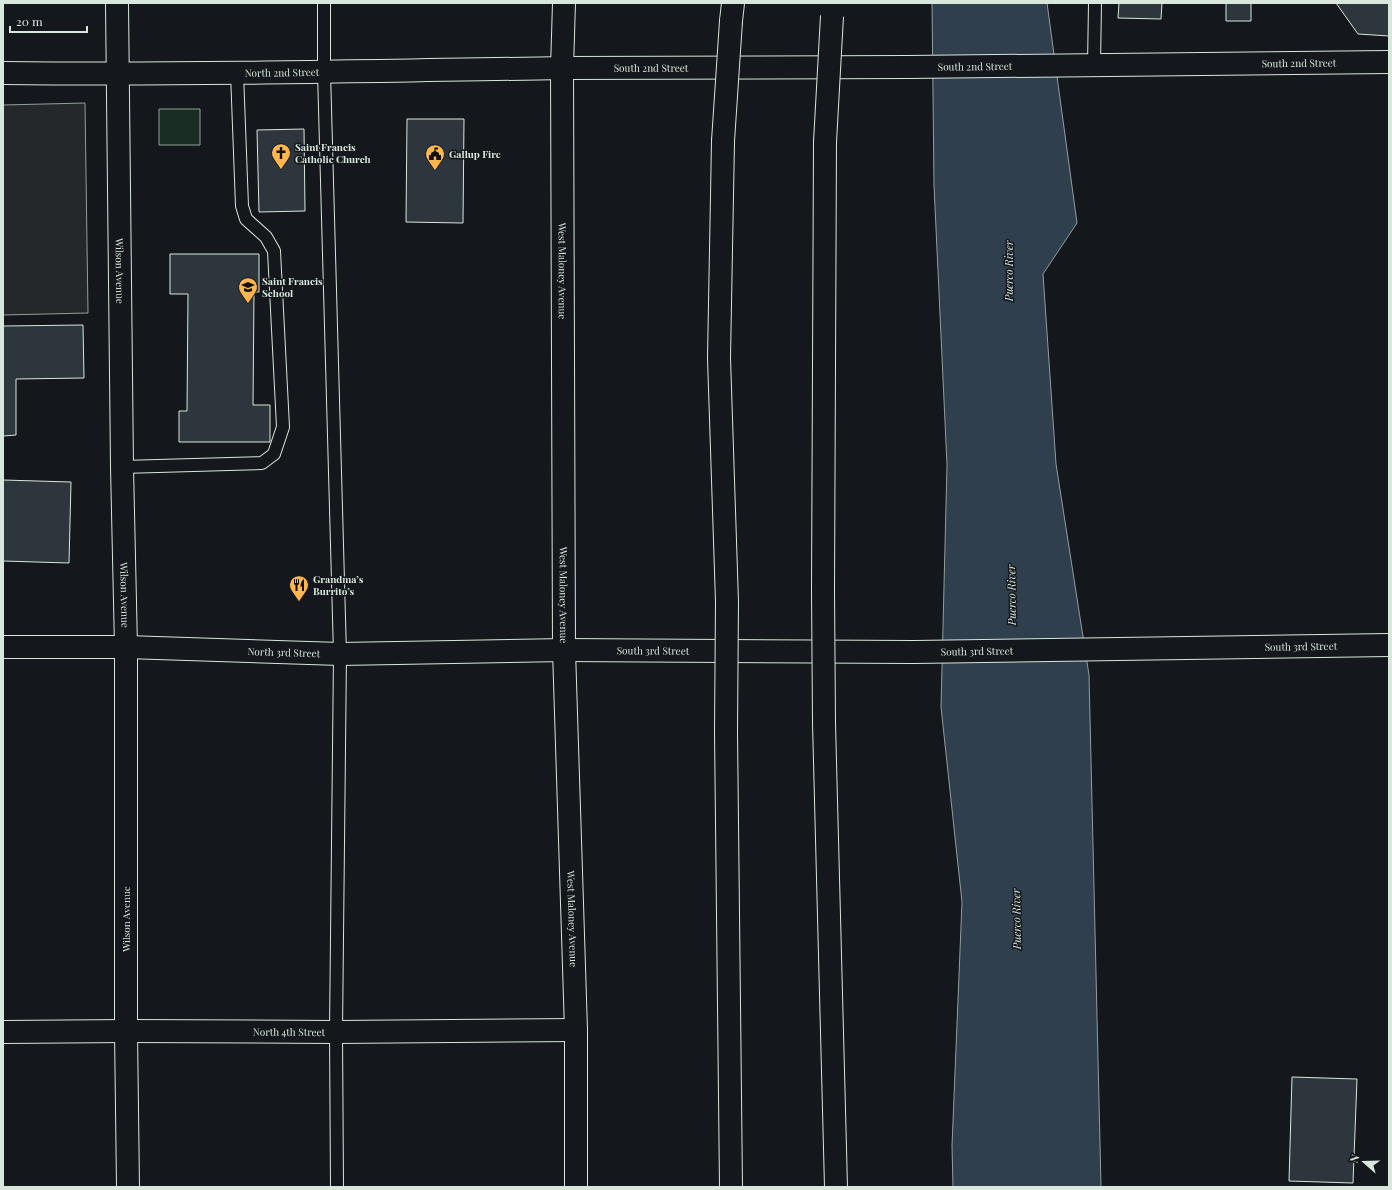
<svg xmlns="http://www.w3.org/2000/svg" width="1392" height="1190" font-family="'Playfair Display',serif">
<style>
.green{fill:#1a2d24;stroke:#939e99}
.parking{fill:#24282b;stroke:#939e99}
.water{fill:#2f3f4d;stroke:#939e99}
.building{fill:#2c363c;stroke:#d8e6dc}
.lines{fill:none;stroke-linecap:round;stroke-linejoin:round}
.service-casing{stroke:#d8e6dc;stroke-width:14}
.minor-casing{stroke:#d8e6dc;stroke-width:24}
.primary-casing{stroke:#d8e6dc;stroke-width:24}
.motorway-casing{stroke:#d8e6dc;stroke-width:24}
.service{stroke:#14181c;stroke-width:12}
.minor{stroke:#14181c;stroke-width:22}
.primary{stroke:#14181c;stroke-width:22}
.motorway{stroke:#14181c;stroke-width:22}
.motorway-bridge-casing{stroke:#d8e6dc;stroke-width:24;stroke-linecap:butt}
.motorway-bridge{stroke:#14181c;stroke-width:22}
.labels{text-anchor:middle;dominant-baseline:central;stroke-width:3;stroke-linejoin:round;paint-order:stroke}
.street-label{font-size:10px;fill:#d8e6dc;stroke:#14181c}
.poi-label{font-size:10px;font-weight:bold;fill:#d8e6dc;stroke:#14181c;text-anchor:start}
.water-label{font-size:11px;font-style:italic;fill:#d8e6dc;stroke:#14181c}
</style>
<rect width="100%" height="100%" fill="#14181c"/>
<path class="green" d="M159 109H200V145H159Z"/>
<path class="parking" d="M85 103 88 313 3 315V105Z"/>
<path class="water" d="M932 3H1047L1077 223 1043 274 1056 464 1089 675 1101 1187H953L952 1146 962 902 941 707 947 465 934 185Z"/>
<path class="building" d="M1119 3H1162L1161 19 1118 18Z
M1226 3H1251V21H1226Z
M1336 3H1389V36L1358 34Z
M407 119H464L463 223 406 222Z
M304 129 305 211 259 212 257 130Z
M170 254H259V292H254L253 405H270V442H179V411H187L188 294H170Z
M83 325 84 378 16 379V435L3 436V326Z
M3 480 71 482 69 563 3 561Z
M1292 1077 1357 1079 1353 1183 1289 1181Z"/>
<g class="lines">
<defs>
<path id="service" d="M324 3V72L340 654 336 1032 337 1187
M1094 65 1095 3
M122 467 262 463 274 454 283 427 274 251 266 237 246 219 242 206 237 73"/>
<g id="minor">
<path id="s1" d="M117 3 122 467 126 647V1031L128 1187"/>
<path id="s2" d="M3 73C189 75 375 71 562 68"/>
<path id="s3" d="M3 647H126L340 654 564 650"/>
<path id="s4" d="M3 1032 126 1031 336 1032 576 1030"/>
</g>
<g id="primary">
<path id="s5" d="M564 3 562 68 564 650 576 1030V1187"/>
<path id="s6" d="M562 68 908 67 1389 62"/>
<path id="s7" d="M564 650 914 652 1389 645"/>
</g>
<path id="motorway" d="M731 21 733 3
M723 141 719 358 727 602
M823 590 825 142
M824 723 836 1187
M726 731 731 1187"/>
</defs>
<use href="#service" class="service-casing"/>
<use href="#minor" class="minor-casing"/>
<use href="#primary" class="primary-casing"/>
<use href="#motorway" class="motorway-casing"/>
<use href="#service" class="service"/>
<use href="#minor" class="minor"/>
<use href="#primary" class="primary"/>
<use href="#motorway" class="motorway"/>
<defs>
<path id="motorway-bridge" d="M723 141 731 21
M825 142 832 16
M823 590 824 723
M726 731 727 602"/>
</defs>
<use href="#motorway-bridge" class="motorway-bridge-casing"/>
<use href="#motorway-bridge" class="motorway-bridge"/>
</g>
<defs>
<symbol id="church-pin" viewBox="-11 -11 22 30"><path d="M0 17L-7.5 6A9.5 9.5 0 1 1 7.5 6Z" fill="#ffb74d" stroke="#14181c"/><path d="M-1.2-6h2.4v3.5h3.3v2.4h-3.3V6h-2.4V-.1h-3.3v-2.4h3.3Z" fill="#111"/></symbol>
<symbol id="civic-pin" viewBox="-11 -11 22 30"><path d="M0 17L-7.5 6A9.5 9.5 0 1 1 7.5 6Z" fill="#ffb74d" stroke="#14181c"/><path d="M-.6-6.5H3V-4.5H.6V-3L4-1V1h2V6H-6V1h2V-1L-.6-3ZM-1.2 2.5V6h2.4V2.5Z" fill="#111"/></symbol>
<symbol id="school-pin" viewBox="-11 -11 22 30"><path d="M0 17L-7.5 6A9.5 9.5 0 1 1 7.5 6Z" fill="#ffb74d" stroke="#14181c"/><path d="M0-5L7-2L0 1L-7-2ZM-4 1L0 2.5L4 1V4Q0 6-4 4Z" fill="#111"/></symbol>
<symbol id="restaurant-pin" viewBox="-11 -11 22 30"><path d="M0 17L-7.5 6A9.5 9.5 0 1 1 7.5 6Z" fill="#ffb74d" stroke="#14181c"/><path d="M-5-6h1v4h1v-4h1v4h1v-4h1v5L-1.5 .5V6h-2V.5L-5-1ZM5-6V6H3V1.5H1.5Q1.5-4 5-6Z" fill="#111"/></symbol>
</defs>
<g fill-rule="evenodd">
<use href="#church-pin" x="270" y="142" width="22" height="30"/>
<use href="#civic-pin" x="424" y="143" width="22" height="30"/>
<use href="#school-pin" x="237" y="276" width="22" height="30"/>
<use href="#restaurant-pin" x="288" y="574" width="22" height="30"/>
</g>
<g class="labels">
<g class="street-label">
<text stroke="none"><textPath href="#s6" startOffset="737">South 2nd Street</textPath></text>
<text stroke="none"><textPath href="#s6" startOffset="413">South 2nd Street</textPath></text>
<text stroke="none"><textPath href="#s6" startOffset="89">South 2nd Street</textPath></text>
<text stroke="none"><textPath href="#s2" startOffset="279">North 2nd Street</textPath></text>
<text stroke="none"><textPath href="#s1" startOffset="268">Wilson Avenue</textPath></text>
<text stroke="none"><textPath href="#s5" startOffset="268">West Maloney Avenue</textPath></text>
<text stroke="none"><textPath href="#s1" startOffset="592">Wilson Avenue</textPath></text>
<text stroke="none"><textPath href="#s5" startOffset="592">West Maloney Avenue</textPath></text>
<text stroke="none"><textPath href="#s7" startOffset="737">South 3rd Street</textPath></text>
<text stroke="none"><textPath href="#s7" startOffset="89">South 3rd Street</textPath></text>
<text stroke="none"><textPath href="#s7" startOffset="413">South 3rd Street</textPath></text>
<text stroke="none"><textPath href="#s3" startOffset="281">North 3rd Street</textPath></text>
<text transform="translate(126 919) rotate(-90)">Wilson Avenue</text>
<text stroke="none"><textPath href="#s5" startOffset="916">West Maloney Avenue</textPath></text>
<text stroke="none"><textPath href="#s4" startOffset="286">North 4th Street</textPath></text>
</g>
<g class="poi-label">
<text x="295" y="147">Saint Francis<tspan x="295" dy="12">Catholic Church</tspan></text>
<text x="449" y="154">Gallup Fire</text>
<text x="262" y="281">Saint Francis<tspan x="262" dy="12">School</tspan></text>
<text x="313" y="579">Grandma’s<tspan x="313" dy="12">Burrito’s</tspan></text>
</g>
<g class="water-label">
<text transform="translate(1008 271) rotate(-90)">Puerco River</text>
<text transform="translate(1011 595) rotate(-91)">Puerco River</text>
<text transform="translate(1016 919) rotate(-91)">Puerco River</text>
</g>
</g>
<rect width="1392" height="1190" fill="none" stroke="#d8e6dc" stroke-width="8"/>
<g transform="translate(1364 1162) rotate(290)" stroke="#14181c" stroke-width="3" paint-order="stroke">
<path d="M0-3L7 15L0 10L-7 15Z" fill="#d8e6dc"/>
<text y="-6" font-size="11" font-weight="bold" text-anchor="middle" fill="#d8e6dc">N</text>
</g>
<path d="M10 26v6h77v-6" fill="none" stroke="#d8e6dc" stroke-width="2"/>
<text x="16" y="26" font-size="12" fill="#d8e6dc" stroke="#14181c" stroke-width="3" paint-order="stroke">20 m</text>
</svg>
